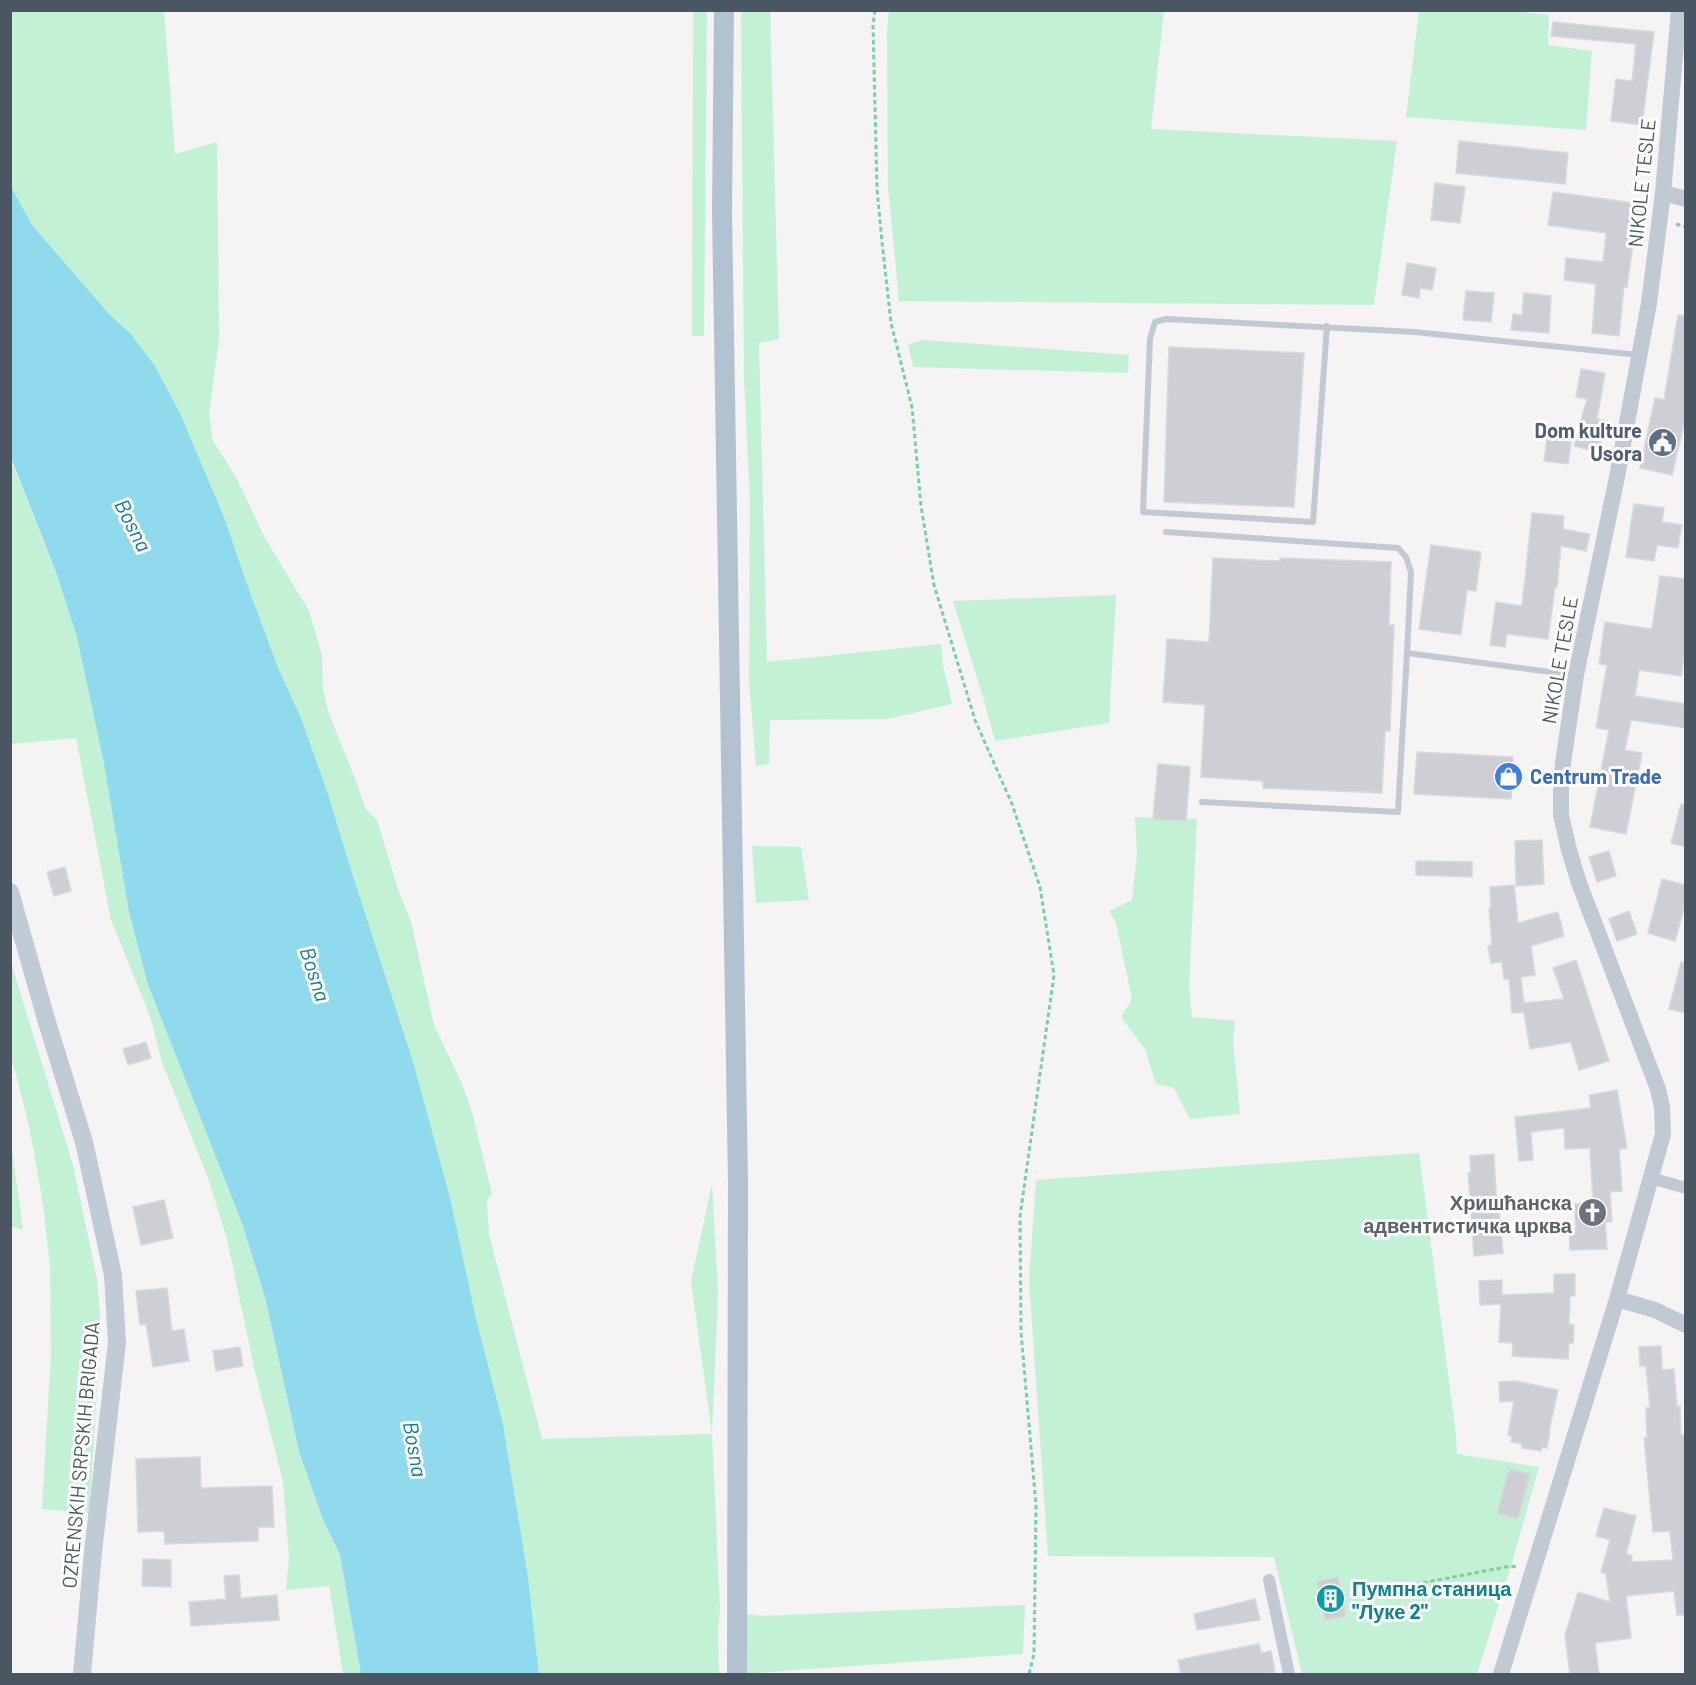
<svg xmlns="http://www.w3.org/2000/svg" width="1696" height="1685" font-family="Barlow,sans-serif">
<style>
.green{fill:#c3f1d5}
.water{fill:#90daee}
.building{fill:#cdcfd5;stroke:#d7d9de;stroke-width:1.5}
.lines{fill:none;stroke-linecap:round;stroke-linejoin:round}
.path{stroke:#7ad0a6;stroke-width:3;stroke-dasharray:4.5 3;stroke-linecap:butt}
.service{stroke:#c1cad2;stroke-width:6}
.minor{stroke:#c1cad2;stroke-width:12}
.tertiary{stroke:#c1cad2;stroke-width:16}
.secondary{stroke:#c1cbd6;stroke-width:18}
.primary{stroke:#b3c2d1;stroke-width:20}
.labels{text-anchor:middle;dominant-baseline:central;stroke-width:6;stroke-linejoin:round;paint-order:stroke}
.street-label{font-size:20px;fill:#4a5661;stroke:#fff}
.service-label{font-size:20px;font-weight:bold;fill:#4e5e75;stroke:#fff;text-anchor:end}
.shop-label{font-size:20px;font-weight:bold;fill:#366cbe;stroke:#fff;text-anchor:start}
.worship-label{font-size:20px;font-weight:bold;fill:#5b616d;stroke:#fff;text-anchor:end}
.culture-label{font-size:20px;font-weight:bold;fill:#0d838f;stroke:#fff;text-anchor:start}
.water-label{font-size:21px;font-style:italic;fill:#0c7c9b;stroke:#fff}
</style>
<rect width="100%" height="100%" fill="#f5f3f3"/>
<path class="green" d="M707 10 704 336H692L693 11Z
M1502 10 1549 15 1548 45 1592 51 1586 130 1406 117 1419 11Z
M10 11H164L175 154 217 142 219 339 209 414 213 441 236 477 265 538 309 611 322 655 323 690 329 714 358 786 365 808 377 820 398 889 411 922 434 1025 462 1084 472 1112 492 1194 487 1200 489 1234 542 1439 712 1434 691 1281 712 1184 718 1293 712 1434 720 1609 718 1632 719 1674H539L528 1577 503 1424 475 1314 327 791 301 718 279 670 247 584 224 517 180 413 155 366 130 333 109 314 32 225 11 189Z
M741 11H770L779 339 759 343 767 662 941 644 943 665 952 704 887 719 770 720 769 764 756 766 749 682 750 502 744 377Z
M889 11H1164L1151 129 1397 141 1374 305 899 301 888 186 887 32Z
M924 340 1129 355 1128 373 913 367 908 344Z
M10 458 56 572 77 637 104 764 129 912 148 985 242 1223 265 1297 299 1453 322 1517 340 1555 361 1674H343L329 1586 286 1590 289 1557 283 1482 254 1367 227 1239 208 1178 162 1062 150 1016 111 920 76 738 11 744Z
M1116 595 1109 723 995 741 984 700 953 601Z
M1135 817 1197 819 1189 988 1192 1017 1235 1021 1233 1041 1240 1114 1190 1119 1174 1088 1156 1084 1145 1049 1121 1017 1132 999 1116 923 1109 911 1132 900 1137 854Z
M752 846 801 847 809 900 756 903Z
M10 959 73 1165 97 1279 101 1328 89 1513 42 1509 51 1352 50 1267 43 1204 29 1125 11 1056Z
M10 1143H11L23 1229 11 1227Z
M1419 1153 1456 1434 1457 1454 1539 1467 1511 1566 1477 1674H1302L1274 1557 1048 1556 1029 1280 1036 1180Z
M1025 1605 1023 1654 742 1674 741 1613 762 1616Z"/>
<path class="water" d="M11 187 32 225 109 314 130 333 155 366 180 413 224 517 247 584 279 670 301 718 327 791 351 870 414 1065 450 1198 475 1314 503 1424 528 1577 539 1674H361L340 1555 322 1517 299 1452 265 1297 242 1223 148 985 129 912 104 764 77 637 56 572 11 458Z"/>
<path class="building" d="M1553 22 1654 32 1642 125 1611 121 1616 79 1632 81 1636 44 1551 36Z
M1459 141 1568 153 1565 184 1456 173Z
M1435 183 1465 187 1460 223 1431 220Z
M1553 192 1641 204 1637 237 1634 236 1627 287 1624 286 1619 336 1592 333 1596 284 1564 280 1566 258 1603 262 1606 233 1548 225Z
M1407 263 1436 268 1432 290 1420 288 1419 298 1402 295Z
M1466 291 1494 293 1491 322 1463 320Z
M1524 293 1551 296 1549 333 1511 330 1513 314 1522 315Z
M1678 315 1686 316V416L1672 475 1640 468 1655 398 1664 400Z
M1169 347 1304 353 1294 507 1164 502Z
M1581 369 1605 373 1597 419 1607 421 1598 452 1574 446 1587 399 1576 397Z
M1547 439 1571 442 1568 464 1544 461Z
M1634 504 1664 508 1662 522 1682 525 1678 548 1657 545 1654 561 1626 557Z
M1532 513 1564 516 1563 529 1590 534 1586 551 1561 546 1557 587H1555L1548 639 1507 634 1505 647 1490 645 1496 602 1522 606Z
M1431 545 1481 552 1476 591 1467 590 1461 635 1419 629Z
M1213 558 1280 561V558L1391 562 1389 625H1394L1390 731H1385L1382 793 1263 788V781L1201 777 1205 705 1163 702 1167 639 1209 642Z
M1660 576 1686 579V647L1681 676 1639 670 1635 696 1686 704V728L1631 720 1625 750 1642 753 1626 834 1590 827 1609 730 1596 728 1607 665 1599 664 1605 622 1652 629Z
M1417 752 1513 757 1511 799 1414 794Z
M1158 764 1190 767 1186 821 1153 819Z
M1681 804H1686V847L1671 843Z
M1542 840 1544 884 1516 886 1515 841Z
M1609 851 1616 876 1597 882 1589 857Z
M1416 861 1472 862V877L1416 875Z
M65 867 71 891 54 896 47 872Z
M1662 879 1686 885V901L1675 941 1648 933Z
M1514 885 1518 923 1558 912 1564 936 1531 946 1535 975 1521 977 1524 1003 1564 999 1553 968 1576 960 1609 1061 1579 1070 1571 1042 1530 1049 1524 1012 1512 1013 1509 979H1504L1502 962 1491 963 1488 946 1492 945 1489 908H1491L1490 887Z
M1629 911 1637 934 1617 941 1609 919Z
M1681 962 1686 963V1013L1669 1009Z
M146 1042 151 1058 128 1065 123 1049Z
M1617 1090 1627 1148 1619 1149 1622 1191 1610 1192 1612 1222H1605L1607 1249 1570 1250 1569 1229H1576L1574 1204 1593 1203 1590 1148 1565 1149 1564 1128 1531 1132 1533 1160 1519 1161 1515 1117 1591 1108 1589 1095Z
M1494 1154 1497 1213 1499 1212 1503 1253 1474 1256 1468 1173H1471L1470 1156Z
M164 1200 173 1238 141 1245 133 1207Z
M1554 1274H1575V1296H1570L1569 1324 1574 1325 1573 1343H1569L1568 1359 1512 1356 1513 1343 1499 1342 1501 1304 1480 1305 1479 1281 1502 1280V1295L1554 1293Z
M167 1288 172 1331 184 1329 189 1361 153 1367 146 1324 140 1325 136 1291Z
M1661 1346 1662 1370 1674 1369 1677 1407 1680 1406 1681 1435H1686V1615H1677L1674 1591 1626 1596 1631 1638 1595 1643 1599 1674H1570L1565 1635 1578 1592 1610 1602 1606 1574 1601 1572 1610 1540 1596 1536 1604 1508 1636 1516 1626 1554 1632 1556 1631 1562 1673 1560 1670 1531 1653 1532 1644 1438H1647L1646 1408H1650L1646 1366H1640L1639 1347Z
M240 1347 243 1366 216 1371 213 1351Z
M1516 1381 1558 1390 1549 1431H1550L1547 1448 1542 1447 1541 1451 1522 1448V1444L1511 1442 1512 1436 1508 1435 1514 1401 1500 1402 1499 1382Z
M200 1457 201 1488 272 1486 274 1527H258V1541L165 1544 164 1531 138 1532 136 1459Z
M1509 1469 1530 1474 1518 1519 1497 1513Z
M143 1559 171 1560V1587L142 1586Z
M239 1575 241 1598 277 1595 279 1620 191 1626 189 1602 226 1599 224 1576Z
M1338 1577 1346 1616 1325 1620 1317 1581Z
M1255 1599 1260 1620 1197 1630 1194 1614Z
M1259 1644 1261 1653 1271 1651 1275 1672 1261 1674H1181L1178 1660Z"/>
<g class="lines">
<path class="path" d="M875 10 873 25 877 189 882 242 891 323 912 407 921 506 934 585 975 720 1012 804 1040 887 1054 975 1020 1216 1021 1332 1036 1505 1034 1654 1029 1674
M1676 224 1686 227
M1364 1594 1511 1566 1516 1567"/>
<path class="service" d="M1327 326 1313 522 1143 512 1150 339 1155 322 1166 319 1415 332 1639 355
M1166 532 1398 548 1406 557 1411 572 1407 653 1574 675
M1202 802 1398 812 1407 653"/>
<path class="minor" d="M1651 1178 1686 1188
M1269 1580 1289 1674"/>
<path class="tertiary" d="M1663 193 1686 199
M1617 1299 1655 1310 1686 1325
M1501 1674 1617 1299 1663 1134 1662 1107 1658 1089 1579 883 1569 850 1561 815V789L1563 763 1576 675 1617 477 1649 303 1663 193 1679 10"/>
<path class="secondary" d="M10 892 46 1019 84 1142 113 1275 117 1343 93 1552 82 1674"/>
<path class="primary" d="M724 10 722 211 738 1185 737 1674"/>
</g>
<defs>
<symbol id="civic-disc" viewBox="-11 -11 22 22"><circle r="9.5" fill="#5c6f8a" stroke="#fff"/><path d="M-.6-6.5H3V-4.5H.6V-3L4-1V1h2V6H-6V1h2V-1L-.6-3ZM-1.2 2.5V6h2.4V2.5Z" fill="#fff"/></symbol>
<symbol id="shop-disc" viewBox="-11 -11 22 22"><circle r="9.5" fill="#3f7fe0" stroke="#fff"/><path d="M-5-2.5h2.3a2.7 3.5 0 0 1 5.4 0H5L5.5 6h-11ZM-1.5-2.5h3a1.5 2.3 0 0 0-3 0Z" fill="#fff"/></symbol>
<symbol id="church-disc" viewBox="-11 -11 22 22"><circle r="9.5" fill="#6b7280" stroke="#fff"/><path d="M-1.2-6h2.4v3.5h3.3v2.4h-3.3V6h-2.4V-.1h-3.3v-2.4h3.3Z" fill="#fff"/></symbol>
<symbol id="building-disc" viewBox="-11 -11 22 22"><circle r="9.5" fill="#0f9aa8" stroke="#fff"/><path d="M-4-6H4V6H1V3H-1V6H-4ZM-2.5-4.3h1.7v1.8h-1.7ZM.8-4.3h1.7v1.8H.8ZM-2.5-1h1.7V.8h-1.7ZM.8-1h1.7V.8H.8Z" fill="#fff"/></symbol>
</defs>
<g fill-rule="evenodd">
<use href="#civic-disc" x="1646" y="426" width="33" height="33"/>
<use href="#shop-disc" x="1492" y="760" width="33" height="33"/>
<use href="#church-disc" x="1576" y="1196" width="33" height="33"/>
<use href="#building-disc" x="1314" y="1582" width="33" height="33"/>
</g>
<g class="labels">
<g class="street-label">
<text transform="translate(1641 183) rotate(-84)">NIKOLE TESLE</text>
<text transform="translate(1559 660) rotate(-80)">NIKOLE TESLE</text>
<text transform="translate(80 1455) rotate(-85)">OZRENSKIH SRPSKIH BRIGADA</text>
</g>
<g class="service-label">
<text x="1642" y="430">Dom kulture<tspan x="1642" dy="23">Usora</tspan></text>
</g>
<g class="shop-label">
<text x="1530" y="776">Centrum Trade</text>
</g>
<g class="worship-label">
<text x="1572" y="1202">Хришћанска<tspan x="1572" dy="23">адвентистичка црква</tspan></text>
</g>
<g class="culture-label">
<text x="1352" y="1588">Пумпна станица<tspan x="1352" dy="23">"Луке 2"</tspan></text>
</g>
<g class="water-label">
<text transform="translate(134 525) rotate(63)">Bosna</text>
<text transform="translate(316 974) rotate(72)">Bosna</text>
<text transform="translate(416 1449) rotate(80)">Bosna</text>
</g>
</g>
<rect width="1696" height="1685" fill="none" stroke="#4a5661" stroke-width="24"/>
</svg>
